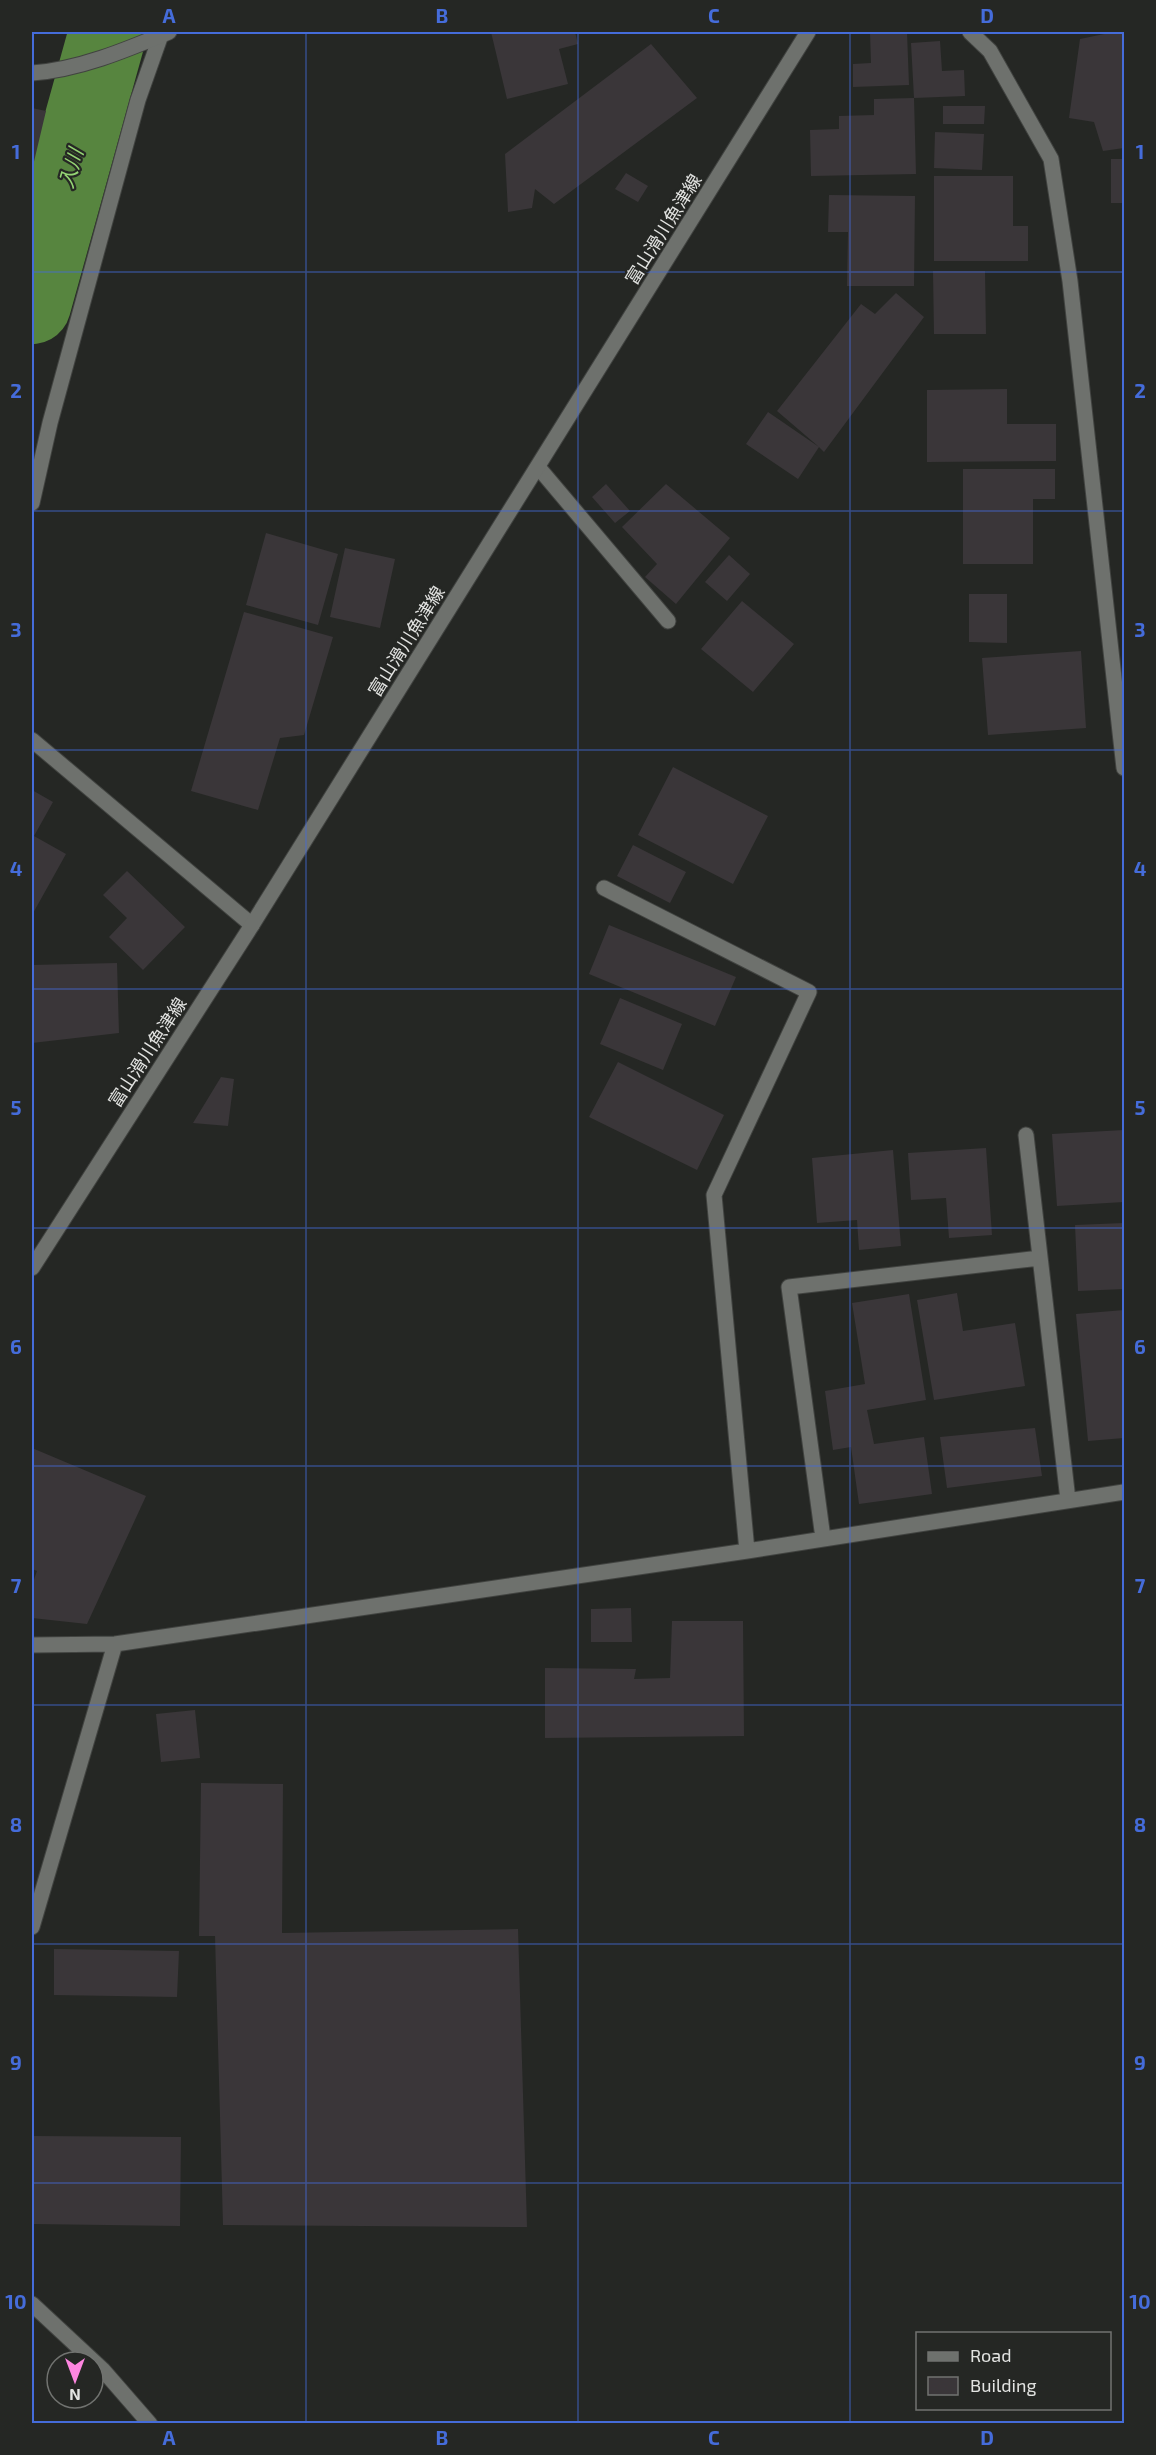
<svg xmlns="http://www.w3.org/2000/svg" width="1156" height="2455" font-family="'Exo 2','Noto Sans JP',sans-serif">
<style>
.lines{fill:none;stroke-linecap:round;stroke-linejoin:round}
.river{stroke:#57853f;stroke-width:78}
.building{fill:#3a3639}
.minor-casing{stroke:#414340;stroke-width:17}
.tertiary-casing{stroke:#414340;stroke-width:17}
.secondary-casing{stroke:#414340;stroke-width:17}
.minor{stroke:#6e716d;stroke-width:15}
.tertiary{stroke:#6e716d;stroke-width:15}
.secondary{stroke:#6e716d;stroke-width:15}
.grid{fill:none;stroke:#456cda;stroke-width:1.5;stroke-opacity:0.55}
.labels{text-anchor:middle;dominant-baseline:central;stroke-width:4.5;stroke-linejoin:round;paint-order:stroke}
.street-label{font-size:18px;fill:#e3e4e2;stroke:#252724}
.water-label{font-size:20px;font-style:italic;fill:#95d474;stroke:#252724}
.neatline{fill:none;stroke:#456cda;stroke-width:2}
.grid-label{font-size:20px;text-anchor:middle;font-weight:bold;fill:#456cda}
</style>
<rect width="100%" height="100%" fill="#252724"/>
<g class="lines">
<path class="river" d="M32 305 108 32"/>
</g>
<path class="building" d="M491 32H575L578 44 559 49 568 84 507 99Z
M870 32H907L909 85 853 87V64L871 63Z
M1114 32H1124V148L1103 151 1094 122 1069 118 1080 39Z
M940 41 942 71 964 70 965 96 914 98 911 43Z
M651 44 697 98 554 204 535 189 532 208 508 212 505 154Z
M914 98 916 174 811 176 810 130 839 129V116L874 115V99Z
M943 106H985L984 124H943Z
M32 108 46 111 32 170Z
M935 132 984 134 982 170 934 168Z
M1111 159H1124V203H1111Z
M626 173 648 186 638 202 615 189Z
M934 176H1013V226H1028V261H934Z
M829 195 915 196 914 286H847L848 232H828Z
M933 271H985L986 334H934Z
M896 293 924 317 824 452 819 447 798 479 746 444 768 412 819 447 777 411 861 304 875 314Z
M1007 389V424H1056V461L927 462V390Z
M963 469H1055V499H1033V564H963Z
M606 484 630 511 615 523 592 497Z
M666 484 730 538 676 604 645 577 657 564 622 527Z
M266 533 338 554 318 625 246 605Z
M345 548 395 559 380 628 330 617Z
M729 555 750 574 727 601 705 582Z
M969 594H1007V643L969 642Z
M742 601 794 644 753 692 701 649Z
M244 612 333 637 304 735 280 738 258 810 191 791Z
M1081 651 1086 728 988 735 982 658Z
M673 767 768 816 733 884 638 835Z
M32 790 53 802 34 836 66 854 32 915Z
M633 845 686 872 670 903 617 876Z
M127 871 185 927 143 970 109 937 127 918 103 895Z
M609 925 736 977 715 1026 589 974Z
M117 963 119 1033 32 1043V965Z
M620 998 682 1024 663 1070 600 1044Z
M618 1062 724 1115 697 1170 589 1117Z
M221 1077 234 1079 228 1126 193 1123Z
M1124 1130V1202L1057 1206 1052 1134Z
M986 1148 992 1235 949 1238 946 1198 911 1200 908 1153Z
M893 1150 901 1246 859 1250 857 1220 817 1223 812 1158Z
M1124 1223V1289L1078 1291 1075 1225Z
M957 1293 963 1331 1015 1323 1025 1386 934 1400 917 1300Z
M909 1294 926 1400 867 1410 874 1444 924 1437 932 1494 859 1504 851 1447 833 1450 825 1391 865 1384 852 1303Z
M1124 1310V1438L1088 1441 1076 1314Z
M1035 1428 1042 1476 947 1488 940 1437Z
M32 1448 146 1496 87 1624 32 1618V1585L37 1571 32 1569Z
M631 1608 632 1642H591V1609Z
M672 1621H743L744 1736 545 1738V1668L636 1669 634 1679 670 1678Z
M195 1710 200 1758 161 1762 156 1714Z
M201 1783 283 1784 282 1933 518 1929 527 2227 223 2225 215 1936H199Z
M54 1949 179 1951 177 1997 54 1995Z
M32 2136 181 2137 180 2226 32 2224Z"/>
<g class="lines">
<defs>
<path id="minor" d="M538 467 668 621
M32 503 50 423 138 100 162 32
M32 740 252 925
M604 888 809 992 714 1195 747 1551
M1026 1135 1068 1500
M823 1538 789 1287 1040 1258
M32 1645 115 1644 747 1551 1124 1492
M32 1927 115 1644
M32 2304 103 2370 150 2424"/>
<path id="tertiary" d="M970 32 990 51 1051 159 1070 281 1124 768
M32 73C78 70 126 50 169 32"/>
<path id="secondary" d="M32 1268 252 925 808 32"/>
</defs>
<use href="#minor" class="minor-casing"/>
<use href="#tertiary" class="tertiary-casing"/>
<use href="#secondary" class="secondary-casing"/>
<use href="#minor" class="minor"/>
<use href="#tertiary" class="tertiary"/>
<use href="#secondary" class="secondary"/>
</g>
<path class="grid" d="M306 32V2424M578 32V2424M850 32V2424M32 272H1124M32 511H1124M32 750H1124M32 989H1124M32 1228H1124M32 1466H1124M32 1705H1124M32 1944H1124M32 2183H1124"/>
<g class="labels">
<g class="street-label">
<text transform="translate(663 229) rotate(-58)">富山滑川魚津線</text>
<text transform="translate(406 641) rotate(-58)">富山滑川魚津線</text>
<text transform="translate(147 1052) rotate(-57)">富山滑川魚津線</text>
</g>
<g class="water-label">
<text transform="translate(70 168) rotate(-74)">入川</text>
</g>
</g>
<rect width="1156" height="2455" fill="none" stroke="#252724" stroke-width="66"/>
<rect x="916" y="2332" width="195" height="78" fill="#252724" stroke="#717370" stroke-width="1.5"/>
<rect x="928" y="2352" width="30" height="9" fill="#6e716d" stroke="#717370" stroke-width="1.5"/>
<text x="970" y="2362" font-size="18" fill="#e3e4e2">Road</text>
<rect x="928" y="2377" width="30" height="18" fill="#3a3639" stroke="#717370" stroke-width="1.5"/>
<text x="970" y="2392" font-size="18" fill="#e3e4e2">Building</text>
<g transform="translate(75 2380) rotate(180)"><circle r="28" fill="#252724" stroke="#717370" stroke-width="1.5"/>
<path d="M0-4.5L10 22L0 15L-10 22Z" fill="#fe86e0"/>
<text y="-9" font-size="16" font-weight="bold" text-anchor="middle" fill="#e3e4e2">N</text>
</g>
<rect x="33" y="33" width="1090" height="2389" class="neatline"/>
<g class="grid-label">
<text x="169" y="23">A</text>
<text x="442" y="23">B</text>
<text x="714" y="23">C</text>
<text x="987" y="23">D</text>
<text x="16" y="159">1</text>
<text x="1140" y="159">1</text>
<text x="16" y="398">2</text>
<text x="1140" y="398">2</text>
<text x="16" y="637">3</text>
<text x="1140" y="637">3</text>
<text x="16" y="876">4</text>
<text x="1140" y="876">4</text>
<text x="16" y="1115">5</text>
<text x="1140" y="1115">5</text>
<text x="16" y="1354">6</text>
<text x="1140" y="1354">6</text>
<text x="16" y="1593">7</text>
<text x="1140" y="1593">7</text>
<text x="16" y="1832">8</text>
<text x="1140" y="1832">8</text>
<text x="16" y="2070">9</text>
<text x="1140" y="2070">9</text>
<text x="16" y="2309">10</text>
<text x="1140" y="2309">10</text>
<text x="169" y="2445">A</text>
<text x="442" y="2445">B</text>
<text x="714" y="2445">C</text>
<text x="987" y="2445">D</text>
</g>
</svg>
